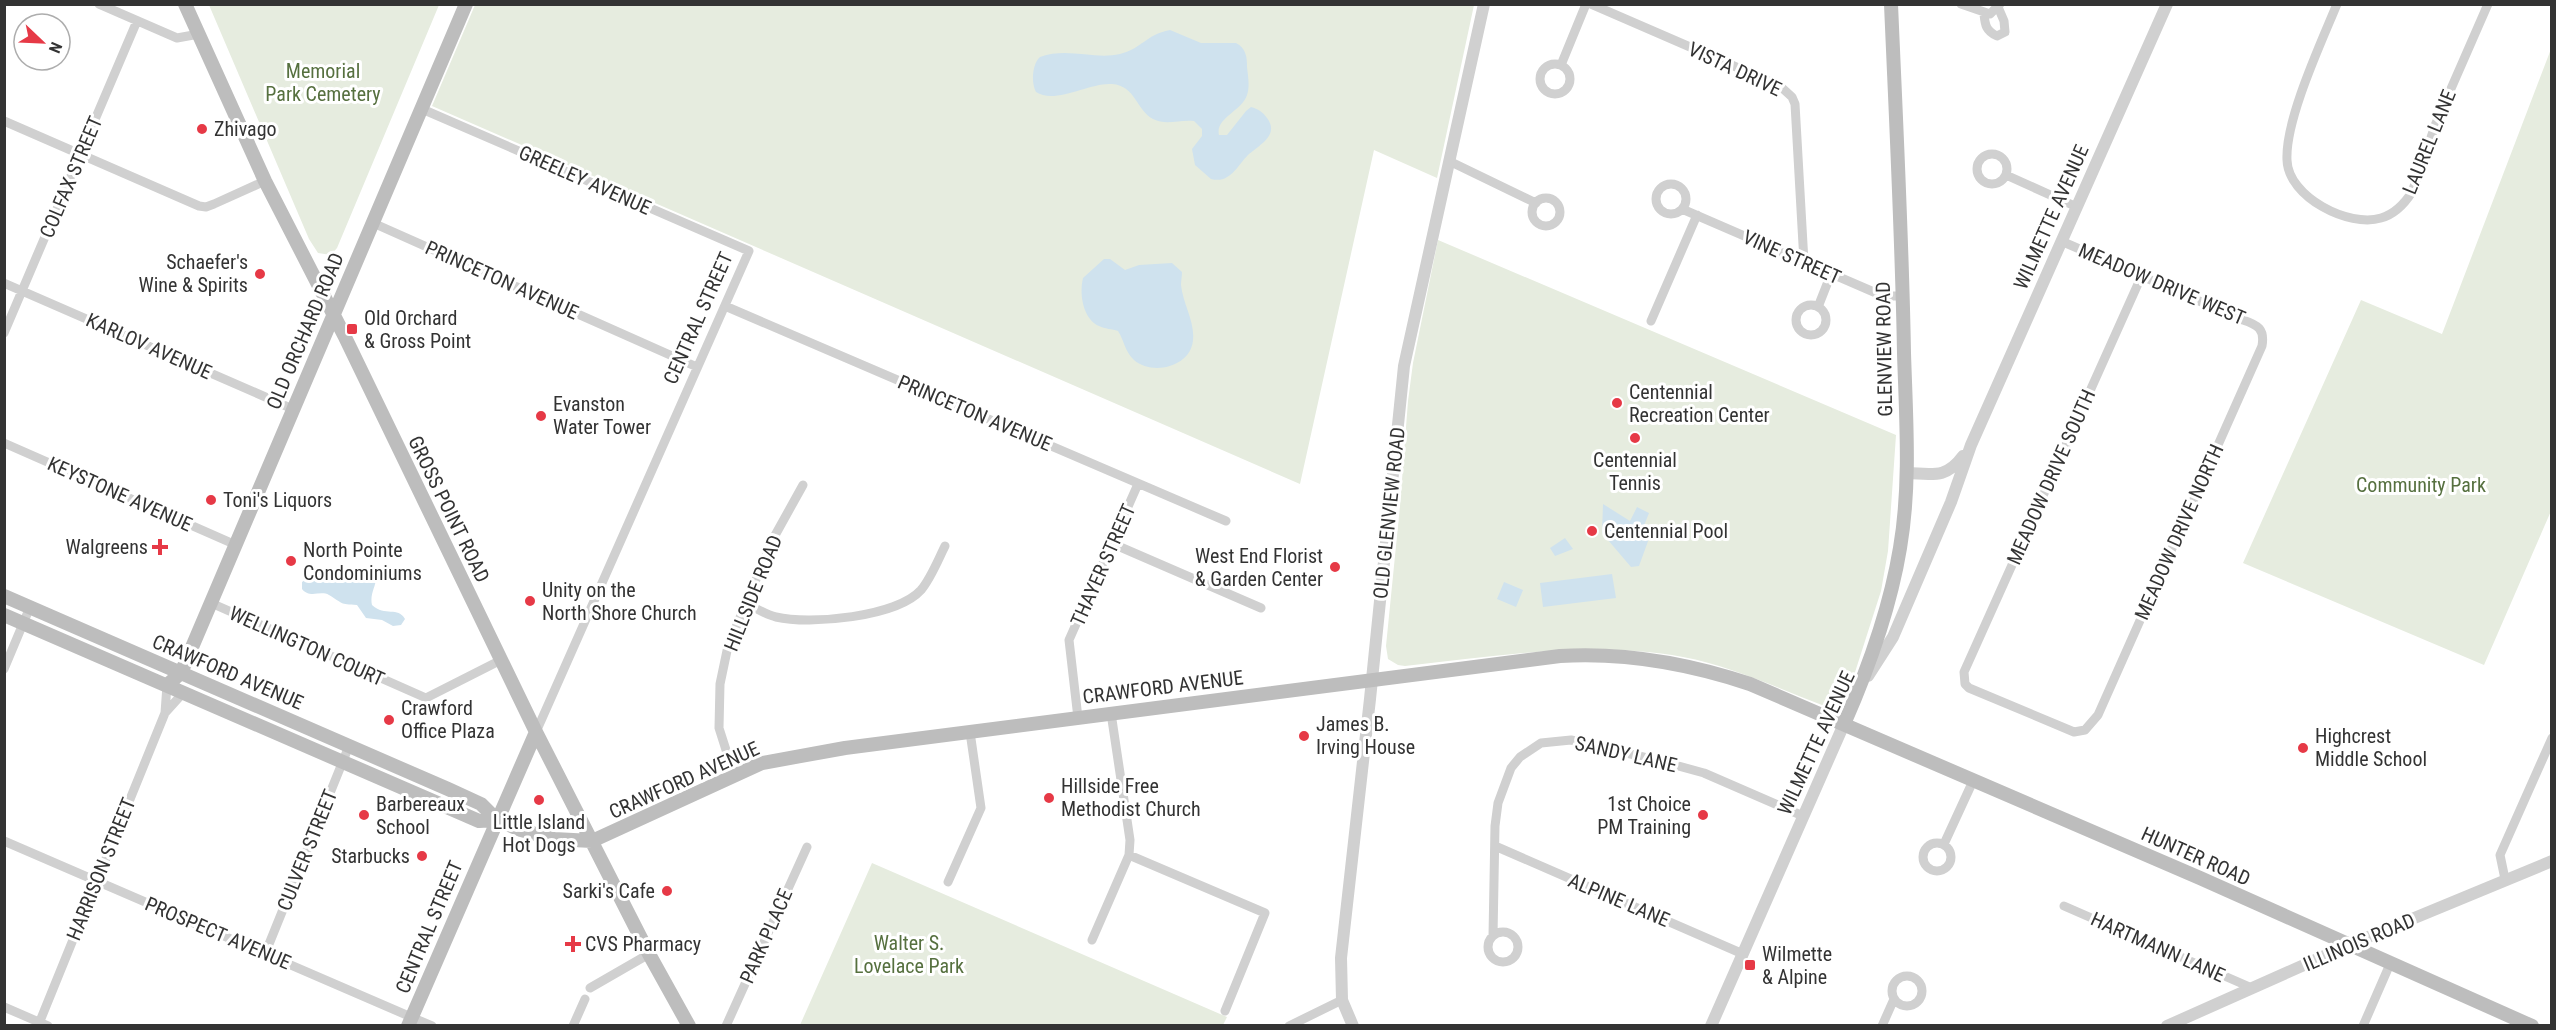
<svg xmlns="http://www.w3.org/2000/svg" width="2556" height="1030" font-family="'Roboto Condensed',sans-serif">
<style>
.green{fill:#e6ecdf}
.water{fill:#cfe2ee}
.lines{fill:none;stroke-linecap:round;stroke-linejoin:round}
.minor{stroke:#d0d0d0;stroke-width:9}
.tertiary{stroke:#d0d0d0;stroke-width:12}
.secondary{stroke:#bdbdbd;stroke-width:14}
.poi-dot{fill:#e63946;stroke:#fff;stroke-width:2}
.labels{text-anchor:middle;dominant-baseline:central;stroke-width:6;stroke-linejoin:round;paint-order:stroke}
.street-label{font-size:20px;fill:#333;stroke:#fff}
.park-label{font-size:20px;fill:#56703f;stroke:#fff}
.poi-label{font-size:20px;fill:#333;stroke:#fff;text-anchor:start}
</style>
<rect width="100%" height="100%" fill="#fff"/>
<path class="green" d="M209 5H439L337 248 331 255 318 253 309 239Z
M475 5H1474L1437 178 1374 150 1300 484 432 106Z
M2551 49V511L2484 665 2243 563 2361 300 2442 334Z
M1438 240 1896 435 1888 551 1881 591 1849 691C1843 704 1836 708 1822 705 1777 688 1731 666 1683 657 1591 640 1497 656 1405 666L1398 665 1388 659 1386 646 1400 506 1408 401 1413 363Z
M872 863 1227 1017 1223 1025H800Z"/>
<path class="water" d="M1170 30 1201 43H1236C1246 48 1247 57 1247 67 1248 76 1250 87 1247 95 1242 111 1215 118 1219 135H1227L1246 111 1251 107C1258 109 1263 112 1267 118 1280 135 1259 145 1248 155 1237 166 1230 184 1211 179L1195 165 1192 149 1202 136V129L1194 121C1180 119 1167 126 1153 119 1136 110 1136 86 1112 84 1090 82 1055 105 1036 92 1031 83 1032 64 1040 57 1068 47 1094 60 1120 54 1143 48 1145 35 1170 30Z
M1104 259H1110L1125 270 1139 265 1172 263 1182 272C1182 276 1181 281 1181 285 1183 304 1195 322 1193 340 1191 367 1152 376 1134 360 1125 352 1124 340 1118 331 1112 329 1105 329 1099 326 1083 319 1079 294 1083 278Z
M1603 504 1630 521 1637 507 1649 513 1643 528 1651 533 1639 566 1631 567 1602 533Z
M1565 538 1573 549 1555 556 1550 548Z
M367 567 375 572C379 584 369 592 372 605 385 617 398 606 405 619L401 625 393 626 382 620 366 618 357 605C339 604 344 604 329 595 320 590 310 599 302 589V582L309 577 338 579Z
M1612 574 1616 598 1543 607 1540 583Z
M1504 582 1523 590 1516 607 1497 599Z"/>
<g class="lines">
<path class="minor" d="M99 4 177 38 199 34
M1591 4 1780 86 1792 97 1795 104 1804 262
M1961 4 1990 14 2000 4
M2337 4C2321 43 2285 120 2287 160 2288 197 2349 228 2381 218 2395 214 2405 203 2412 192L2436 123 2488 4
M1984 14C1985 25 1986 31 1997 36L2005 32 2004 21 1998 7
M1540 79a15 15 0 1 1 30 0a15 15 0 1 1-30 0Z
M1561 65 1586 4
M422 109 749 251 536 732
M4 121 199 206 206 207 214 204 265 181
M1977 169a15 15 0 1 1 30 0a15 15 0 1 1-30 0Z
M1449 161 1536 203
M2006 175 2077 207
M1656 199a15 15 0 1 1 30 0a15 15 0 1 1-30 0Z
M1532 212a14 14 0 1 1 28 0a14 14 0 1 1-28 0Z
M1682 209 1883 296H1903
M373 223 697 367
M2061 241 2243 320C2258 325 2265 329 2262 346L2098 715 2085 730 2074 732 1969 688 1965 684 1964 672 2142 275
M4 283 293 409
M1796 320a15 15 0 1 1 30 0a15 15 0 1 1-30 0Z
M725 306 1226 521
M1818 307 1831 274
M1651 321 1697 215
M4 333 137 21
M4 443 236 545
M1111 543 1261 608
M211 603 426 698 501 660
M747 604C756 608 766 615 776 617 810 625 897 617 921 590 931 578 938 560 945 546
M4 669 30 607
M165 713 183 693
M1078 718 1069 640 1138 484
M734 775 719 728 720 684 728 646 773 539 803 485
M4 841 432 1026
M1923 857a14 14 0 1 1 28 0a14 14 0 1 1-28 0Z
M1944 844 1973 781
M1495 846 1743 954
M1129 855 1265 913 1225 1011
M2505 879 2500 855 2552 738
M948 882 981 808 970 732
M2064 906 2252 988
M1488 947a15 15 0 1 1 30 0a15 15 0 1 1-30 0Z
M1493 936 1495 826 1498 803 1511 768 1520 757 1541 743 1571 740 1660 761 1704 773 1803 816
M1092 940 1129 855 1130 840 1111 713
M265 954 349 746
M1892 991a15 15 0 1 1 30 0a15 15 0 1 1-30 0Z
M590 988 649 954
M4 1007 48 1026
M38 1026 165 713 167 685
M573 1026 585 999
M726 1026 807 847
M1289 1026 1342 1000
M1882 1026 1894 999
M2363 1026 2390 964"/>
<path class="tertiary" d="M1907 473C1933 474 1946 479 1963 456
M1868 676 1893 637 1951 502 1971 445 2167 4
M1353 1026 1342 1000 1341 958 1370 699 1404 366 1484 4
M1711 1026 1844 724
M2167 1026 2349 945 2552 861"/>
<path class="secondary" d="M185 4 265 181 344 335 536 732 649 954 689 1026
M4 596 448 789 481 804 497 820 521 830 554 839 592 841 762 763 845 748 1560 656C1626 652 1687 663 1750 684L2200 878 2532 1026
M4 615 479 821 497 820
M167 685 181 673 466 4
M1844 724C1869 667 1890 609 1900 548 1911 484 1906 418 1904 353 1902 237 1896 121 1891 4
M408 1026 536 732"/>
</g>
<g class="poi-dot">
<circle cx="202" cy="129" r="6"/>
<circle cx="260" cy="274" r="6"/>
<rect x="346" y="323" width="12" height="12" rx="3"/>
<circle cx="1617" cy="403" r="6"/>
<circle cx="541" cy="416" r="6"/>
<circle cx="1635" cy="438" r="6"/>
<circle cx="211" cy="500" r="6"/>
<circle cx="1592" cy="531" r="6"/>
<path d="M157 538h6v6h6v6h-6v6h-6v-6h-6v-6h6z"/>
<circle cx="291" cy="561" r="6"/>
<circle cx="1335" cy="567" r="6"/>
<circle cx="530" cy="601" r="6"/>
<circle cx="389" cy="720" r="6"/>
<circle cx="1304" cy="736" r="6"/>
<circle cx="2303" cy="748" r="6"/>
<circle cx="1049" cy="798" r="6"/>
<circle cx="539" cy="800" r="6"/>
<circle cx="364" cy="815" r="6"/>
<circle cx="1703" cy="815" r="6"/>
<circle cx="422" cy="856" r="6"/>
<circle cx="667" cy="891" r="6"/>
<path d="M570 935h6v6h6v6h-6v6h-6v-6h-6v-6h6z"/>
<rect x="1744" y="959" width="12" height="12" rx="3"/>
</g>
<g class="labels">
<g class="street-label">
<text transform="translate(1735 69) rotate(25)">VISTA DRIVE</text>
<text transform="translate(2429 142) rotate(-68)">LAUREL LANE</text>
<text transform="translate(71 177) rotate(-67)">COLFAX STREET</text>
<text transform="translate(585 180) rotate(24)">GREELEY AVENUE</text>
<text transform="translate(2051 217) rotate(-66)">WILMETTE AVENUE</text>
<text transform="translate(1792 257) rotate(24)">VINE STREET</text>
<text transform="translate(502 280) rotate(24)">PRINCETON AVENUE</text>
<text transform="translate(2162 284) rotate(23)">MEADOW DRIVE WEST</text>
<text transform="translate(698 318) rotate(-66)">CENTRAL STREET</text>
<text transform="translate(305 331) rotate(-67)">OLD ORCHARD ROAD</text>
<text transform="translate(149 346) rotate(24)">KARLOV AVENUE</text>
<text transform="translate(1884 349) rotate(-91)">GLENVIEW ROAD</text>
<text transform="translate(975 413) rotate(23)">PRINCETON AVENUE</text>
<text transform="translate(2051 477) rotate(-66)">MEADOW DRIVE SOUTH</text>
<text transform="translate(120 494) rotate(24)">KEYSTONE AVENUE</text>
<text transform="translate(449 509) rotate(64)">GROSS POINT ROAD</text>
<text transform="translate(1389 513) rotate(-84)">OLD GLENVIEW ROAD</text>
<text transform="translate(2179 532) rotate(-66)">MEADOW DRIVE NORTH</text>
<text transform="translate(1103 565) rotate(-66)">THAYER STREET</text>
<text transform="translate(753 593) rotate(-68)">HILLSIDE ROAD</text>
<text transform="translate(307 646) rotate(24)">WELLINGTON COURT</text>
<text transform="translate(228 672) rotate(23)">CRAWFORD AVENUE</text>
<text transform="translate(1163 687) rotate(-7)">CRAWFORD AVENUE</text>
<text transform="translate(1816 743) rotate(-65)">WILMETTE AVENUE</text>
<text transform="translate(1626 754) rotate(13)">SANDY LANE</text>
<text transform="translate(684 780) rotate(-24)">CRAWFORD AVENUE</text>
<text transform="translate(307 850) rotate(-68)">CULVER STREET</text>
<text transform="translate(2196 856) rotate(24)">HUNTER ROAD</text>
<text transform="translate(101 869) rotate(-68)">HARRISON STREET</text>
<text transform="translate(1619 900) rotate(23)">ALPINE LANE</text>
<text transform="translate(429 927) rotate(-67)">CENTRAL STREET</text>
<text transform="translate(218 933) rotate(23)">PROSPECT AVENUE</text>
<text transform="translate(766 936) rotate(-66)">PARK PLACE</text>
<text transform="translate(2359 942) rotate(-23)">ILLINOIS ROAD</text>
<text transform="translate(2158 947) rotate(24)">HARTMANN LANE</text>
</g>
<g class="park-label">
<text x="323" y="71">Memorial<tspan x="323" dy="23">Park Cemetery</tspan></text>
<text x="2421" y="485">Community Park</text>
<text x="909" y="943">Walter S.<tspan x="909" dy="23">Lovelace Park</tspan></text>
</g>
<g class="poi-label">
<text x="214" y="129">Zhivago</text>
<text x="248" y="262" text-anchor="end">Schaefer's<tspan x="248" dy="23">Wine &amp; Spirits</tspan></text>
<text x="364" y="318">Old Orchard<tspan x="364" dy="23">&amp; Gross Point</tspan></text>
<text x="1629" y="392">Centennial<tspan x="1629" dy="23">Recreation Center</tspan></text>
<text x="553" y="404">Evanston<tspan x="553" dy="23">Water Tower</tspan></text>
<text x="1635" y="460" text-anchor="middle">Centennial<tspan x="1635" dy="23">Tennis</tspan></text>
<text x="223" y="500">Toni's Liquors</text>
<text x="1604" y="531">Centennial Pool</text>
<text x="148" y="547" text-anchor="end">Walgreens</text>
<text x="303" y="550">North Pointe<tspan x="303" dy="23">Condominiums</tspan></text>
<text x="1323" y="556" text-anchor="end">West End Florist<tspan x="1323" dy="23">&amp; Garden Center</tspan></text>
<text x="542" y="590">Unity on the<tspan x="542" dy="23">North Shore Church</tspan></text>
<text x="401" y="708">Crawford<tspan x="401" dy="23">Office Plaza</tspan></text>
<text x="1316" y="724">James B.<tspan x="1316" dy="23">Irving House</tspan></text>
<text x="2315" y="736">Highcrest<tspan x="2315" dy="23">Middle School</tspan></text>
<text x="1061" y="786">Hillside Free<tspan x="1061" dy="23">Methodist Church</tspan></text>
<text x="376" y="804">Barbereaux<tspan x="376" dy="23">School</tspan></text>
<text x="1691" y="804" text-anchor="end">1st Choice<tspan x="1691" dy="23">PM Training</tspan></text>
<text x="539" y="822" text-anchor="middle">Little Island<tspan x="539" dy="23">Hot Dogs</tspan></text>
<text x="410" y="856" text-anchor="end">Starbucks</text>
<text x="655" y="891" text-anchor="end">Sarki's Cafe</text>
<text x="585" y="944">CVS Pharmacy</text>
<text x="1762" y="954">Wilmette<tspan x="1762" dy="23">&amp; Alpine</tspan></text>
</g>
</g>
<rect width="2556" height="1030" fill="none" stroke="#333333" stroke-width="12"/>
<g transform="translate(42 42) rotate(113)"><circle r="28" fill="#ffffff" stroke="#adadad" stroke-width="1.5"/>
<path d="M0-4.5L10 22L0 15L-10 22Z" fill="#e63946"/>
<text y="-9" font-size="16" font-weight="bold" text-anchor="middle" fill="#333333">N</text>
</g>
</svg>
